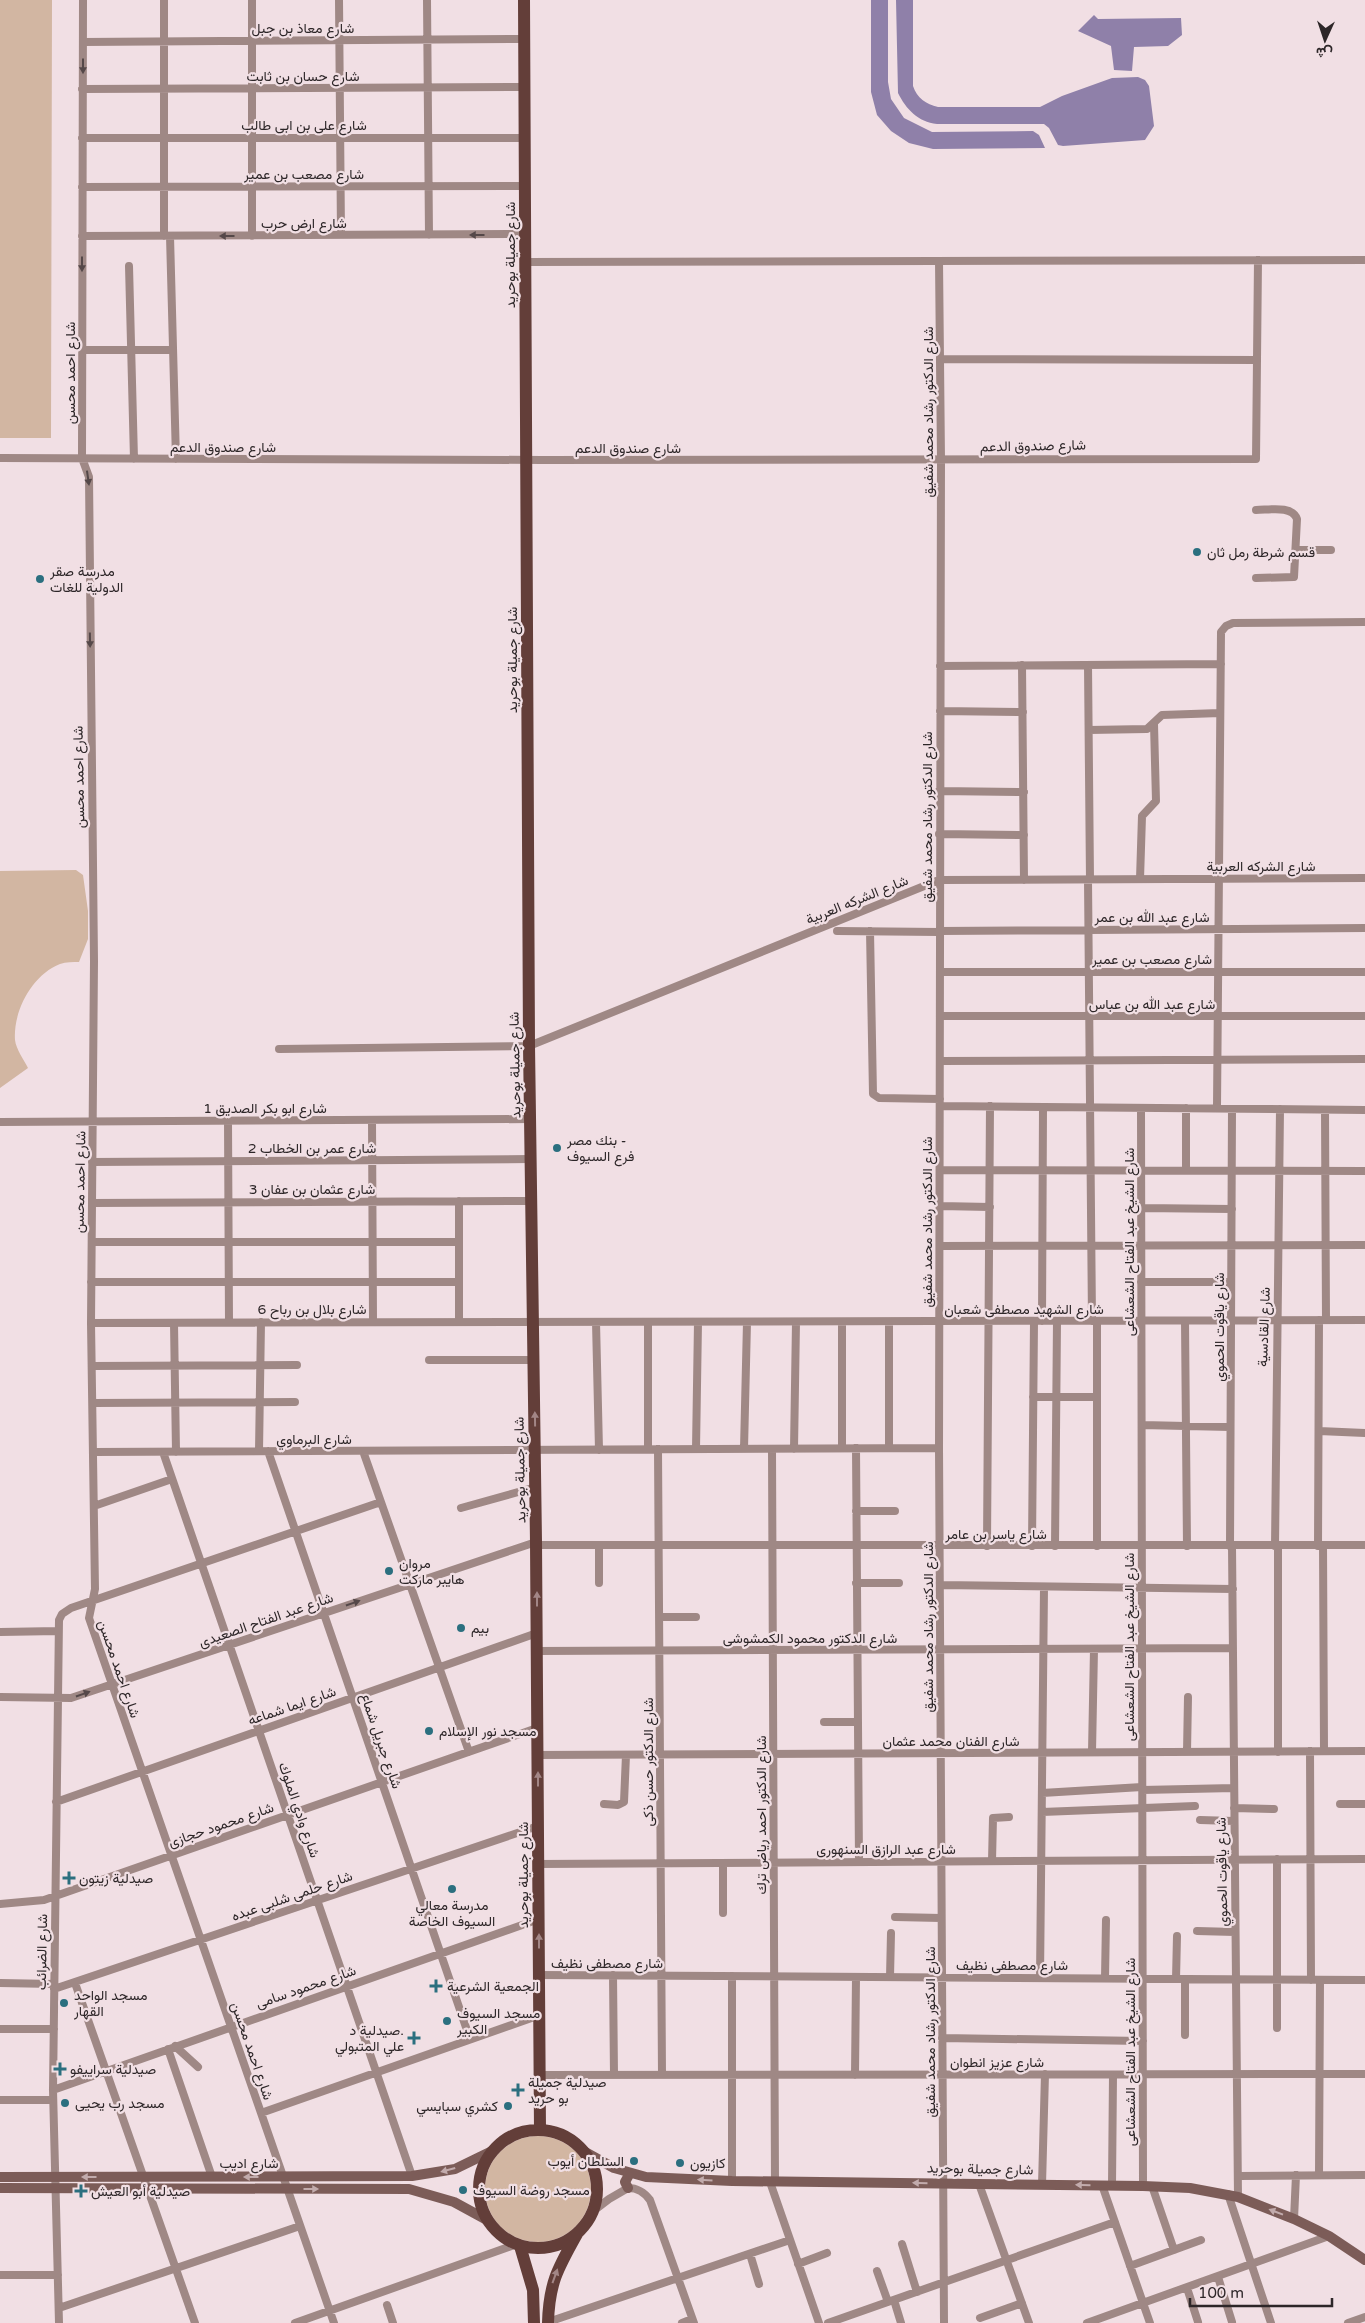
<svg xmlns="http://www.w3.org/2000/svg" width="1365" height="2323" font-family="'Varela Round',Vazirmatn,sans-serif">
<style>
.green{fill:#d2b6a2}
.water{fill:#8f80a9}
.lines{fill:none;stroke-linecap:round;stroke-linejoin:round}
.minor{stroke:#9f8885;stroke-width:8}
.secondary{stroke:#7c5c58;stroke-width:10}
.primary{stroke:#633e39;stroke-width:12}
.oneway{fill:#554849}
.oneway2{fill:#a38686}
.oneway3{fill:#c2abac}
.poi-dot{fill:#2b6f7f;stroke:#f1dfe4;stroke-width:2}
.labels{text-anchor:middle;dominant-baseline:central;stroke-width:4.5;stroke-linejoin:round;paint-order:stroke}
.street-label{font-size:14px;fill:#2d2628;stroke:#f1dfe4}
.poi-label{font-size:14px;fill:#2d2628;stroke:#f1dfe4;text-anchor:start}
</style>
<rect width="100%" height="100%" fill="#f1dfe4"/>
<path class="green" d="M0 0H52L51 438H0Z
M76 870 83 875 88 911V939L79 962C73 962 66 962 60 964 32 975 13 1011 15 1040 16 1049 24 1060 28 1068L0 1088V871Z
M485 2189a53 53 0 1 1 106 0a53 53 0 1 1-106 0Z"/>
<path class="water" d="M871 0H888V82L891 99 904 118 932 132 1033 131 1039 135 1045 148 933 149 909 143 891 131 877 115 871 92Z
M896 0H913V86C917 98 926 104 938 107H1040L1062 96 1112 78 1138 77 1145 80 1149 86 1154 126 1145 140 1063 146 1058 145 1049 128 1044 124H937C918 122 906 109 898 93Z
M1094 15 1098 19 1181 18 1182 35 1168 46 1134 47 1132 71 1114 70 1111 46 1078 31Z"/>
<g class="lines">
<path class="minor" d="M83 0 82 458 89 477 94 961 91 1323 95 1589 89 1618 334 2323
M252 0V236
M339 0 341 235
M427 0 429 235
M83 42 524 39
M82 89 525 87
M82 138H525
M82 187 525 186
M82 236 525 234
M164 236V0
M170 236 176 459
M939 261 941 460 939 1448 944 2323
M525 262 1365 260
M129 266 134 459
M82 350H173
M940 359 1257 360
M0 458 542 460 1256 459 1258 260
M1296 550H1331
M1256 578 1294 577 1297 519C1292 505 1269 510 1256 510
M1022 665 1024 880
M1088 665 1090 880
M940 666 1221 664
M940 711 1023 712
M1089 730 1147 729 1162 715 1220 713
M939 791 1024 792
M939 834 1024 835
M1140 879 1142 816 1156 801 1154 724
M1088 880 1092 1321
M837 931 939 932
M870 931 873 1094 879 1098 940 1099
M939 931 1365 928
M940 972H1365
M940 1016H1365
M279 1049 529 1046 939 880 1365 878
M940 1061 1365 1059
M940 1106 1365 1110
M1141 1108 1143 2186
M1186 1108V1170
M1217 1108 1221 632 1226 626 1233 623 1365 622
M1325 1110 1326 1320
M372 1120 373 1321
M228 1121 229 1322
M0 1122 531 1119
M92 1162 531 1159
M940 1170 1365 1171
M92 1203 532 1201
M940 1206 990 1207
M1141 1208 1232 1209
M92 1242H459
M940 1246 1365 1245
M91 1282H459
M1141 1282H1231
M459 1321V1201
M1042 1321 1043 1107
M1097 1321V1546
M1185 1321 1187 1546
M596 1322 599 1450
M842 1322V1448
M889 1322V1448
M91 1323 1365 1320
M174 1323 176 1452
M429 1360H534
M92 1366 297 1365
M1033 1397H1097
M93 1403 295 1402
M1142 1425 1230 1427
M1319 1431 1365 1433
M856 1448 859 1862
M648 1449V1322
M658 1449 662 2075
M696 1449 698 1322
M744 1449 747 1322
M772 1449 775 2182
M794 1449 796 1322
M259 1451 261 1322
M268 1451 470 2039
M363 1451 469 1752
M94 1452 939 1448
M163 1452 412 2176
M94 1506 172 1479
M461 1508 536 1487
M856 1511H895
M536 1545H1365
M1323 1545 1324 1751
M987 1546 990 1106
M1032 1546 1034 1321
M1055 1546 1057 1321
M1230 1546 1232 1109
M1232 1546 1238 2197
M1275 1546 1280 1109
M1278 1546V1752
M1318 1546 1319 1320
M599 1583V1546
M856 1583H899
M940 1585 1233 1589
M659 1617H696
M0 1632 58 1631
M537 1651 1233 1648
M0 1697 71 1698 536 1542
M824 1722H858
M1310 1751 1311 1980
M1092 1752 1094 1649
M1187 1752 1188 1697
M537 1755 1365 1751
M1142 1790 1234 1788
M1042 1793 1142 1787
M56 1802 537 1633
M604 1804 618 1805 624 1802 626 1755
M1340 1804H1365
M1234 1808 1274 1809
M1042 1812 1195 1806
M1200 1820 1234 1821
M1277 1859V2028
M992 1861 993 1818 1009 1817
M538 1864 1365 1859
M0 1904 44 1900 537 1728
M723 1913V1863
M895 1917 941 1918
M1197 1931 1235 1932
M539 1975 1365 1980
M613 1975 614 2075
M890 1977 891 1933
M1040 1978 1044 1587
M1105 1978 1106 1920
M1176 1979 1177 1936
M1185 1979V2035
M0 1983 54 1984
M75 1983 195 2323
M54 1989 538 1826
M0 2029H54
M942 2038 1143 2041
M175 2046 198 2067
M168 2049 212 2177
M540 2075 1365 2074
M855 2075 856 1977
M53 2090 539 1919
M0 2100H53
M261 2113 540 2015
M1319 2175 1320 1980
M1239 2176 1365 2175
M732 2181V1976
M770 2182 819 2323
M979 2184 1029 2323
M1042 2185 1045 2074
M1102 2185 1150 2323
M1112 2185 1113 2075
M1152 2186 1174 2250
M1228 2194 1271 2323
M592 2212 609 2199 628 2188C638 2188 644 2192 650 2200L694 2323
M1294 2219 1296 2175
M902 2244 917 2292
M750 2254 759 2284
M798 2264 827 2253
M1130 2266 1201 2240
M877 2271 888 2302
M0 2275H58
M1218 2277 1232 2322
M1187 2288 1198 2322
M894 2300 901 2323
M387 2305 393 2323
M59 2308 300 2226
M980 2318 1022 2303
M548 2322 790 2240
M59 2323 53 2090 59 1620 62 1614 71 1608 381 1502
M295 2323 517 2244
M682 2323 692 2319
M828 2323 1115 2222
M1087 2323 1329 2236
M1348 2323 1365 2317"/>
<path class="secondary" d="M585 2152 614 2168 646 2177 732 2181 1143 2186 1190 2188 1238 2197 1294 2219 1329 2236 1365 2260
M0 2177 412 2176 455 2169 492 2151
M0 2188 409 2189 454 2202 487 2220
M628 2188 625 2182 630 2173"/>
<path class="primary" d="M524 0 529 1046 536 1542 540 2130
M479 2189a59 59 0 1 1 118 0a59 59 0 1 1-118 0Z
M520 2246 533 2290 534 2323
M548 2323C549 2283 558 2268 577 2234"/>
</g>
<defs><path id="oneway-solid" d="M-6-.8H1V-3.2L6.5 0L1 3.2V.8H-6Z" transform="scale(1.25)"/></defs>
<g class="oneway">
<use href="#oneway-solid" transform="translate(83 66) rotate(90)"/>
<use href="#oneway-solid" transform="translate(477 235) rotate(180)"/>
<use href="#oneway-solid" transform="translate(227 236) rotate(180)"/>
<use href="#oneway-solid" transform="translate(82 264) rotate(90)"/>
<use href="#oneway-solid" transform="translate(88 478) rotate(82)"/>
<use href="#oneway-solid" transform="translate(90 640) rotate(89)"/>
<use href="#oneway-solid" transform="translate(353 1603) rotate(-19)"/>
<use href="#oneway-solid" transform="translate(83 1694) rotate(-19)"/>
</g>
<g class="oneway2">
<use href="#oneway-solid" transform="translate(535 1419) rotate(-91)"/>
<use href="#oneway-solid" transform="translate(537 1599) rotate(-90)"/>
<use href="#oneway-solid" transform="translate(538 1779) rotate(-90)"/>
<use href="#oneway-solid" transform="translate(539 1941) rotate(-90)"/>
<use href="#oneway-solid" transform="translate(555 2276) rotate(-70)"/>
</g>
<g class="oneway3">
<use href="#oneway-solid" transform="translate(448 2170) rotate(165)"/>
<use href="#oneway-solid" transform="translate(89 2177) rotate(180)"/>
<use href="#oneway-solid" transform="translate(251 2177) rotate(180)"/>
<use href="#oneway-solid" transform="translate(705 2180) rotate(-177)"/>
<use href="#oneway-solid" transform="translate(920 2183) rotate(-179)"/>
<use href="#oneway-solid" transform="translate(1083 2185) rotate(-179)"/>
<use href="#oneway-solid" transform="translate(311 2189)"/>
<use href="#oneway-solid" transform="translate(1276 2212) rotate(-159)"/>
</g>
<g class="poi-dot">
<circle cx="1197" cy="552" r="5"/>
<circle cx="40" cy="579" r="5"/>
<circle cx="557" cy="1148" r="5"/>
<circle cx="389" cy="1571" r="5"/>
<circle cx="461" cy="1628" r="5"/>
<circle cx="429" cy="1731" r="5"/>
<path d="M66.5 1870.5h5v5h5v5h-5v5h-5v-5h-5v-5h5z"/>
<circle cx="452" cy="1889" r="5"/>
<path d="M433.5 1978.5h5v5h5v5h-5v5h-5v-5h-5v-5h5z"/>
<circle cx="64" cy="2003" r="5"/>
<circle cx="447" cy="2021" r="5"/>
<path d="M411.5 2030.5h5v5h5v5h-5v5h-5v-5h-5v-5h5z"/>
<path d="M57.5 2061.5h5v5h5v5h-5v5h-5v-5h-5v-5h5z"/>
<path d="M515.5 2082.5h5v5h5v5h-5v5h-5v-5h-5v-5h5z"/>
<circle cx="65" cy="2103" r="5"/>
<circle cx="508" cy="2106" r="5"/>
<circle cx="634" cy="2161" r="5"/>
<circle cx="680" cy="2163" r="5"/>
<circle cx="463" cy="2190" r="5"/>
<path d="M78.5 2183.5h5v5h5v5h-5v5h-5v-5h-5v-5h5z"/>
</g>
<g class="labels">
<g class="street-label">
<text x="303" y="28">شارع معاذ بن جبل</text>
<text x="303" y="76">شارع حسان بن ثابت</text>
<text x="304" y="125">شارع على بن ابى طالب</text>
<text x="304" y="174">شارع مصعب بن عمير</text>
<text x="304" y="223">شارع ارض حرب</text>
<text transform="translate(510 255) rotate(-90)">شارع جميلة بوحريد</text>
<text transform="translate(70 373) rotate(-90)">شارع احمد محسن</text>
<text transform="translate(928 412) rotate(-90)">شارع الدكتور رشاد محمد شفيق</text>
<text transform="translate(1033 446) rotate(-1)">شارع صندوق الدعم</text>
<text x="223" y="447">شارع صندوق الدعم</text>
<text x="628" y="448">شارع صندوق الدعم</text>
<text transform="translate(512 660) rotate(-90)">شارع جميلة بوحريد</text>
<text transform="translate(79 777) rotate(-91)">شارع احمد محسن</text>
<text transform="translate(927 817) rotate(-90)">شارع الدكتور رشاد محمد شفيق</text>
<text x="1261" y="866">شارع الشركه العربية</text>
<text transform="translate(857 900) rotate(-22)">شارع الشركه العربية</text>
<text x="1152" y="917">شارع عبد الله بن عمر</text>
<text x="1152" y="959">شارع مصعب بن عمير</text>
<text x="1152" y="1004">شارع عبد الله بن عباس</text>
<text transform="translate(515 1065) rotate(-91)">شارع جميلة بوحريد</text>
<text x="265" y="1108">شارع ابو بكر الصديق 1</text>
<text x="312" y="1148">شارع عمر بن الخطاب 2</text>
<text transform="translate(80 1182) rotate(-89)">شارع احمد محسن</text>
<text x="312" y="1189">شارع عثمان بن عفان 3</text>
<text transform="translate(927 1222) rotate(-90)">شارع الدكتور رشاد محمد شفيق</text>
<text transform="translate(1129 1242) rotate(-90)">شارع الشيخ عبد الفتاح الشعشاعى</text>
<text x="312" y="1309">شارع بلال بن رباح 6</text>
<text x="1024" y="1309">شارع الشهيد مصطفى شعبان</text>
<text transform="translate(1219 1327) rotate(-90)">شارع ياقوت الحموي</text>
<text transform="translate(1264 1327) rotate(-88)">شارع القادسية</text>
<text x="314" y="1439">شارع البرماوي</text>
<text transform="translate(520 1470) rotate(-91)">شارع جميلة بوحريد</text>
<text x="996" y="1534">شارع ياسر بن عامر</text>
<text transform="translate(266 1620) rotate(-19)">شارع عبد الفتاح الصعيدى</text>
<text transform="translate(928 1627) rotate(-90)">شارع الدكتور رشاد محمد شفيق</text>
<text x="810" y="1638">شارع الدكتور محمود الكمشوشى</text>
<text transform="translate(1129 1647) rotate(-90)">شارع الشيخ عبد الفتاح الشعشاعى</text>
<text transform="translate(119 1669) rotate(71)">شارع احمد محسن</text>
<text transform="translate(292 1706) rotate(-19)">شارع ايما شماعه</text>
<text transform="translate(381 1741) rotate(71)">شارع جبريل شماع</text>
<text x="951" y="1741">شارع الفنان محمد عثمان</text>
<text transform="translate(648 1762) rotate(-90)">شارع الدكتور حسن ذكى</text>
<text transform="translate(299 1810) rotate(71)">شارع وادي الملوك</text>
<text transform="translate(761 1815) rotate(-90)">شارع الدكتور احمد رياض ترك</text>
<text transform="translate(221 1825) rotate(-19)">شارع محمود حجازى</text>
<text x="886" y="1849">شارع عبد الرازق السنهورى</text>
<text transform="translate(1222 1872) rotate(-91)">شارع ياقوت الحموي</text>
<text transform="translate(523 1875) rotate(-90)">شارع جميلة بوحريد</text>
<text transform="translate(292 1896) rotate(-19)">شارع حلمى شلبى عبده</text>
<text transform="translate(42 1952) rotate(-89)">شارع الضرائب</text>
<text x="607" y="1963">شارع مصطفى نظيف</text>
<text x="1012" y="1965">شارع مصطفى نظيف</text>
<text transform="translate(306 1987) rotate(-19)">شارع محمود سامى</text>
<text transform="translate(930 2032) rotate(-90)">شارع الدكتور رشاد محمد شفيق</text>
<text transform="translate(252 2051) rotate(71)">شارع احمد محسن</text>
<text transform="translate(1130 2052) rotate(-90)">شارع الشيخ عبد الفتاح الشعشاعى</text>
<text x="997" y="2062">شارع عزيز انطوان</text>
<text x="249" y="2163">شارع اديب</text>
<text transform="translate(980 2169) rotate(1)">شارع جميلة بوحريد</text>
</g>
<g class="poi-label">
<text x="1207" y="552">قسم شرطة رمل ثان</text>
<text x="50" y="571">مدرسة صقر<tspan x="50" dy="16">الدولية للغات</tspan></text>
<text x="567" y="1140">بنك مصر -<tspan x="567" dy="16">فرع السيوف</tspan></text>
<text x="399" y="1563">مروان<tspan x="399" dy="16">هايبر ماركت</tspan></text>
<text x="471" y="1628">بيم</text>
<text x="439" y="1731">مسجد نور الإسلام</text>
<text x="79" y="1878">صيدلية زيتون</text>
<text x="452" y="1905" text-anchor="middle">مدرسة معالي<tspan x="452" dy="16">السيوف الخاصة</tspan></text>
<text x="447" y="1986">الجمعية الشرعية</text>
<text x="74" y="1995">مسجد الواحد<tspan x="74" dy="16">القهار</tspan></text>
<text x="457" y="2013">مسجد السيوف<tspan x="457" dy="16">الكبير</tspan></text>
<text x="404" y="2030" text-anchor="end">صيدلية د.<tspan x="404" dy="16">علي المتبولي</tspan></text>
<text x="70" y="2069">صيدلية سراييفو</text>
<text x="528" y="2082">صيدلية جميلة<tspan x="528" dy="16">بو حريد</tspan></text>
<text x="75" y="2103">مسجد رب يحيى</text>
<text x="498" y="2106" text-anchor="end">كشري سبايسي</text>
<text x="624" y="2161" text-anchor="end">السلطان أيوب</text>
<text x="690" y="2163">كازيون</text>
<text x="473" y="2190">مسجد روضة السيوف</text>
<text x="91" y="2191">صيدلية أبو العيش</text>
</g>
</g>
<g transform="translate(1325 40) rotate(183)" stroke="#f1dfe4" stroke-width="4" paint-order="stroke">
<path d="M0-4L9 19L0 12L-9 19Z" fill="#2d2628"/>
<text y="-8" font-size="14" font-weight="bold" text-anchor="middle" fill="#2d2628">ش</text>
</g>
<path d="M1190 2298v8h142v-8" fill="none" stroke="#2d2628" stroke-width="2.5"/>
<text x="1198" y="2298" font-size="15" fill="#2d2628" stroke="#f1dfe4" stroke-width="4" paint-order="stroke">100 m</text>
</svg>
